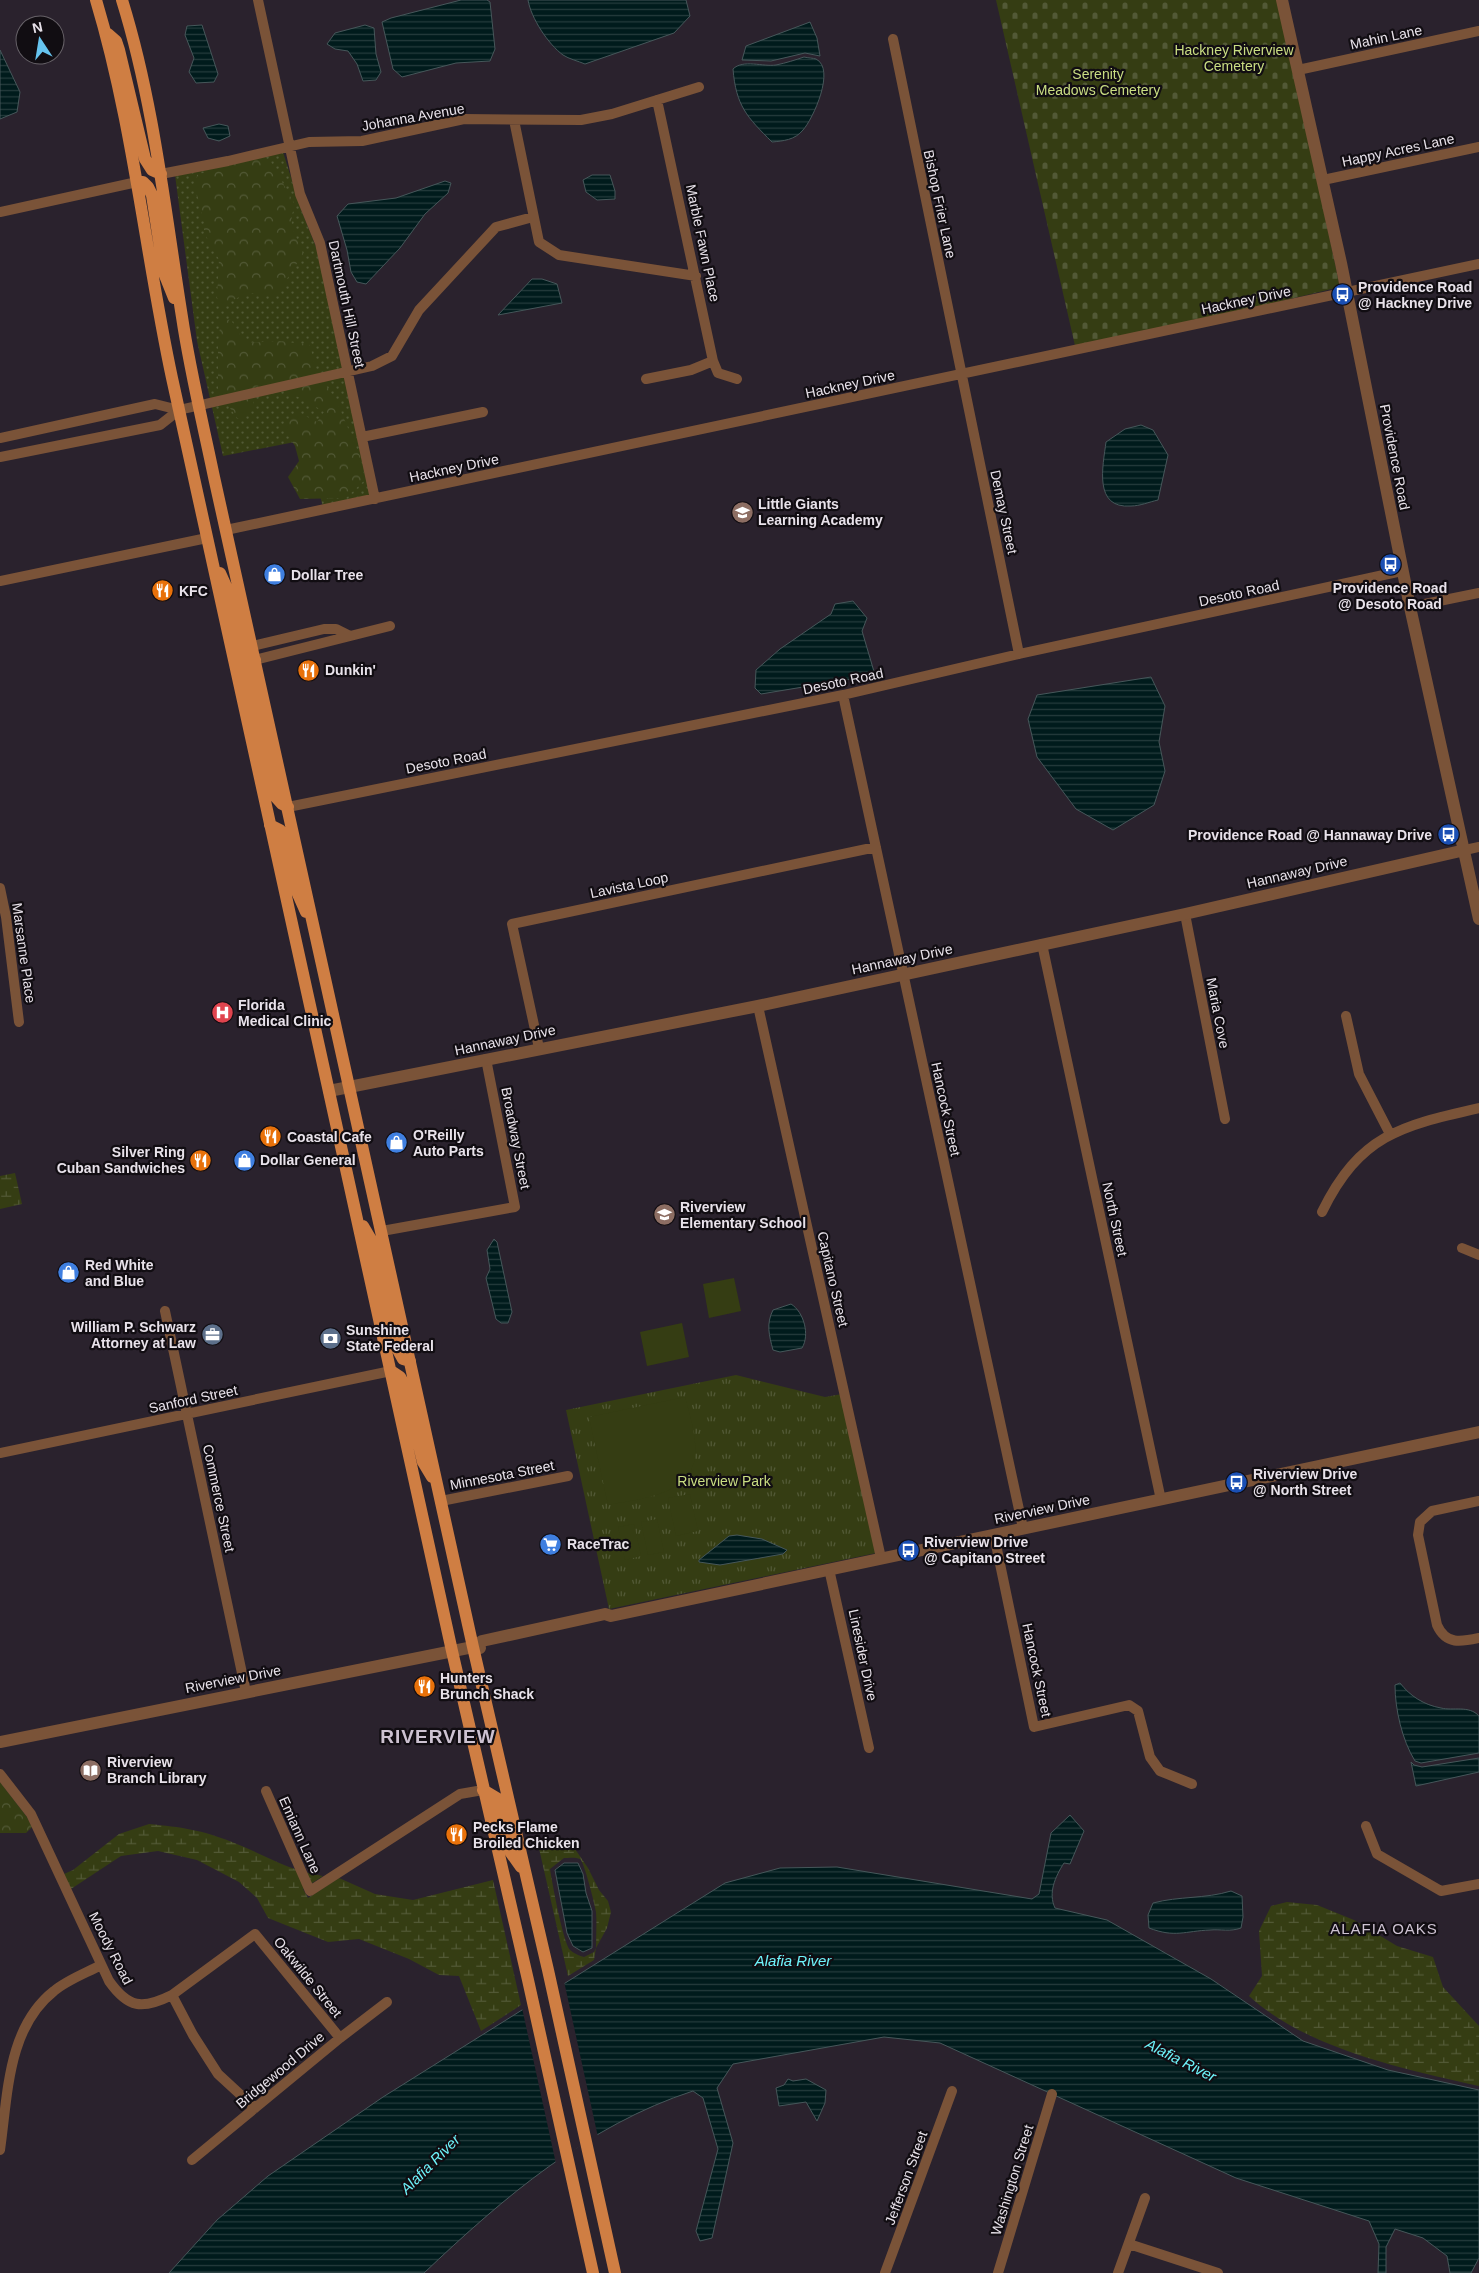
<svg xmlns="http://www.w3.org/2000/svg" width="1479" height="2273" font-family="Arial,sans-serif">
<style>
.grass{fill:url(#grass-dots)}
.forest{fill:url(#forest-crowns)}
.wetland{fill:url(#wetland-marsh);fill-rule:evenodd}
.cemetery{fill:url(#cemetery-stones)}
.park{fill:url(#park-tufts)}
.pitch{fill:#353d13}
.water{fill:url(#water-rules);stroke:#46575a}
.pier{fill:#2a222d}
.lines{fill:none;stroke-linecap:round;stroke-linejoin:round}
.minor{stroke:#7a5338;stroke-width:10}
.tertiary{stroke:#7a5338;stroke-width:12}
.primary{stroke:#cf7e43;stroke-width:12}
.labels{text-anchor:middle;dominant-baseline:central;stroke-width:4.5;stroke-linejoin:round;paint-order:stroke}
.street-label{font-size:14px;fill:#e8e2ea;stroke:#110d12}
.park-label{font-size:14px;fill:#cade83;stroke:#110d12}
.poi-label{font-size:14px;font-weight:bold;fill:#e8e2ea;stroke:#110d12;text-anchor:start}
.neighbourhood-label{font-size:15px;letter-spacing:1px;fill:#cdc2d1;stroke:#110d12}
.water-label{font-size:15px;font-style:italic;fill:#6ef4fb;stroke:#110d12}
.district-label{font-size:19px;font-weight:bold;letter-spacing:1px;fill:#cdc2d1;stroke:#110d12}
</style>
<defs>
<pattern id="grass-dots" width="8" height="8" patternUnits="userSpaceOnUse" patternTransform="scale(1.25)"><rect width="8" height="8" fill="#353d13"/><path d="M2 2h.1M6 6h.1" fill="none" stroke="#525936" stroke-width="1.8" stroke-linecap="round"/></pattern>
<pattern id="forest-crowns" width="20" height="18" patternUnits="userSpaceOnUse" patternTransform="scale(1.25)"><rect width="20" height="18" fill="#353d13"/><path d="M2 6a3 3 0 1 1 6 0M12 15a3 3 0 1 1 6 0" fill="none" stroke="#525936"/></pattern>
<pattern id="wetland-marsh" width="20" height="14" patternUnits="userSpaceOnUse" patternTransform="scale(1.25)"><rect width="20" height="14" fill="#353d13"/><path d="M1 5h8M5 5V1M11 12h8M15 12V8" fill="none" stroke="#525936"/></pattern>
<pattern id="cemetery-stones" width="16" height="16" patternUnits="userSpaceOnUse" patternTransform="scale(1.25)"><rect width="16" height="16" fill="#353d13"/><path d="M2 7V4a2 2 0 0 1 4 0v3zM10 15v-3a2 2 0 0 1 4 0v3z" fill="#525936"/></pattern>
<pattern id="park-tufts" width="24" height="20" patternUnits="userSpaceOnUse" patternTransform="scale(1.25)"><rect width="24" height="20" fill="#353d13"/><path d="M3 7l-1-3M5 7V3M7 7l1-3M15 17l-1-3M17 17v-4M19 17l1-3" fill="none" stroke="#525936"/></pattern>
<pattern id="water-rules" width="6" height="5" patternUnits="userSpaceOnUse" patternTransform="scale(1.25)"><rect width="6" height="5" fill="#001b1c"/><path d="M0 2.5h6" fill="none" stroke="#253c3d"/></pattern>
</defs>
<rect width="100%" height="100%" fill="#2a222d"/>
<path class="grass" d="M283 152 302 212 322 262 374 498 323 507 305 440 223 456 197 341 175 175Z"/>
<path class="forest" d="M261 159 271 162 295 205C286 229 297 233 303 254L276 296 248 293 222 305 217 298 219 259 210 246 204 230V222L194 186 197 175 229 164Z
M221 319 231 320 245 343 280 341 310 345 316 371 336 400 360 456 365 480 346 498 300 499 288 477 299 461 295 446 283 428 296 411 317 422 324 412 307 401 267 383 255 387 253 408 238 419 218 392V344Z
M0 1782 27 1817 32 1827 26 1833H0Z"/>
<path class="wetland" d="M15 1173 22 1204 0 1209V1176Z
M149 1824C181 1827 202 1830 232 1842 263 1854 289 1871 323 1876L303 1889 308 1898 339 1878 375 1894 413 1900 493 1880 521 2005 481 2031 459 1976 439 1975 409 1959 359 1939 328 1942 268 1918 257 1898 239 1882 197 1860 158 1851 121 1856 71 1889 64 1874 73 1870 119 1834Z
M538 1844 575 1849 588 1868 599 1890 608 1901 611 1912 607 1928 596 1948 594 1960 568 1976ZM564 1858C568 1858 576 1857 580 1859 584 1861 595 1905 596 1912 597 1923 596 1936 596 1948L594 1952 584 1957C580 1956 573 1953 570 1950 563 1942 552 1882 550 1869Z
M1287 1902 1317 1905 1354 1920 1397 1946 1433 1957 1443 1987 1479 2026V2086C1404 2069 1307 2049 1249 1996L1262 1976 1259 1931 1271 1906Z"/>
<path class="cemetery" d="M996 0H1279L1340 287 1076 350Z"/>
<path class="park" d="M736 1375 825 1397 842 1394 876 1553 609 1609 566 1410Z"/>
<path class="pitch" d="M734 1278 741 1311 709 1318 703 1284Z
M682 1323 689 1357 647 1366 640 1332Z
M685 1397C689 1412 694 1428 695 1443 701 1495 644 1498 608 1505L589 1417Z
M690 1494 698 1531 676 1536 668 1498Z
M657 1519 664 1552 648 1555 641 1522Z
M634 1524 641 1556 625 1560 618 1527Z"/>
<path class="water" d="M461 0H487L490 2 495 49 490 61 456 63 402 77 393 69 382 22 391 18Z
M528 0H686L690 16 674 33 585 64C578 61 569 59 563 55 548 44 531 18 528 0Z
M810 22 817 38 820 56 805 53 771 61 742 60 746 46Z
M202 25 218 74 214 82 196 83 189 72 194 58 185 35 187 26Z
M365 25 374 28 376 54 381 72 376 80 363 81 357 64 348 51 335 49 327 44 335 33Z
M0 50 20 92 17 112 0 119Z
M804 57C808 58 813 58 816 59 836 69 813 119 803 130 795 140 783 141 772 142 747 117 736 106 733 69 743 59 763 67 776 65 786 63 795 60 804 57Z
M219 124 228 126 230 136 219 141 208 138 203 128Z
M592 175H610L615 191V199L597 200 586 192 583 180Z
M445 181 451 183 448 193 425 214 400 248 366 284 357 282 351 272 347 250 337 216 348 204 396 198Z
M532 279H542L557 284 562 303 498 315Z
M1141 425 1153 430 1168 455 1158 500C1149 502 1140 506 1131 506 1093 509 1103 466 1106 442L1125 429Z
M853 601 867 618 862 631 875 675 761 694 755 688 756 670 780 649 831 614 835 604Z
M1151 677 1165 706 1159 742 1165 771 1154 805 1113 830 1076 809 1037 757 1028 719 1037 695Z
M494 1239 497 1242 512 1312 508 1323H501L496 1319 486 1278 490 1269 487 1250Z
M791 1304C804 1312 810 1335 802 1348L780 1352 773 1350C769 1335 766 1324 773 1310Z
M737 1535 762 1539 787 1550 783 1554 720 1565 699 1562V1560L729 1536Z
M1400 1683C1410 1696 1424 1705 1441 1708 1453 1711 1469 1705 1479 1716V1753L1421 1763 1415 1761C1402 1740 1395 1709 1395 1685Z
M1479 1758V1772L1416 1786 1411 1762 1414 1765 1422 1767Z
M1070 1815 1084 1831 1070 1864 1064 1863C1055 1877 1048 1893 1055 1908L1107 1920 1211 1979 1303 2041 1388 2070 1479 2090V2258L1471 2273H1450L1447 2256 1423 2238 1395 2229 1386 2247V2273H1378L1379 2244 1369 2221 1236 2178 940 2043 884 2037 733 2064 717 2088 733 2143 712 2238 700 2241 696 2231 718 2149 703 2098 693 2091C588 2125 503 2198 424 2273H169L217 2220 268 2176 383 2097 725 1883 780 1868 837 1867 1032 1899 1039 1894 1051 1833Z
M564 1863H578L583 1874 586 1893 592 1911V1948L583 1952 573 1946 567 1933 555 1870Z
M1231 1891 1242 1896 1243 1917 1241 1928C1230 1932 1221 1929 1210 1930 1185 1931 1175 1938 1149 1928L1148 1915 1153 1903C1179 1896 1205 1899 1231 1891Z
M788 2079 793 2081 806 2079 826 2090 825 2103 817 2121 806 2102 779 2106 776 2088 784 2085Z"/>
<path class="pier" d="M564 1981 598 2137 577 2148 556 2164 522 2008Z"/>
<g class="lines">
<path class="minor" d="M258 0 300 194 320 243 375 499
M893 39 1019 654
M1298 70 1479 31
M657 100 713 361 718 373 737 379
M514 120 539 242 559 255 696 276
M161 174 228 161 309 142 362 141 464 119 581 120 612 114 699 87
M1323 180 1479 147
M0 212 137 182
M646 379 691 370 713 361
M362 437 483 412
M0 438 155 404 179 410 372 366 392 356 419 310 496 227 533 217
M0 457 160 425 179 410
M226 530 1479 264
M0 581 207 538
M1410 607 1479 593
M252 646 324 629H336L350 636
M255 660 390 626
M843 695 1023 1528
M288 807 843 695 1019 654 1402 571
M1465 850 1479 847
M0 888 6 917 19 1022
M1185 914 1225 1119
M1042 944 1161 1500
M758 1006 881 1558
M1346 1016 1359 1074 1390 1134
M539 1048 512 924 876 847
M1322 1212C1360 1135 1400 1126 1479 1108
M382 1231 515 1207 486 1059
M1462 1248 1479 1255
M165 1311 246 1692
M0 1453 391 1371
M441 1501 568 1476
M1479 1501 1432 1511 1420 1522 1418 1535 1437 1625C1446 1645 1461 1642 1479 1638
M994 1535 1034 1727 1129 1705 1138 1711 1150 1757 1160 1771 1192 1784
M829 1569 869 1748
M0 1774 31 1814 109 1981C128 2008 142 2010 172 1995L255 1934 340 2038
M266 1791 310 1891 460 1794 483 1790
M1366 1826 1377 1854 1441 1891 1479 1884
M172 1995 193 2035 218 2074 255 2108
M0 2150C8 2095 7 2028 54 1991 67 1980 86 1973 101 1965
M192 2160 340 2038 387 2002
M1129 2244 1218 2273
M885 2273 952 2091
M998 2273 1052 2094
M1118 2273 1145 2198"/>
<path class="tertiary" d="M1282 0 1341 263 1410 607 1479 919
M329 1091 758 1006 1185 914 1465 850
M473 1647 482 1641 605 1614 611 1616 1479 1432
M0 1742 473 1647 480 1648"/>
<path class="primary" d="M96 0C133 123 145 252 172 378L452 1651 528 1980 593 2273
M122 0C154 103 165 211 182 317 190 371 203 424 214 477L473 1647 548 1970 615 2273
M108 34 116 41 119 50 145 159 152 170 161 174
M137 182H143L148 187 152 195 164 273 174 298
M220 573 229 593 242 647 245 654 255 660
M234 660H241L245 664 255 706 259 713
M249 706 259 725 274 795 282 804 288 807
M270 825 280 830 283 836 294 885 306 912
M363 1226 373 1243 398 1350 403 1359 410 1361
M391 1371 400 1377 405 1386 423 1462 432 1477
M483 1790 498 1799 511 1853 521 1867"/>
</g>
<defs>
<symbol id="bus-disc" viewBox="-11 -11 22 22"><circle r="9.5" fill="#1a4fb4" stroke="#110d12"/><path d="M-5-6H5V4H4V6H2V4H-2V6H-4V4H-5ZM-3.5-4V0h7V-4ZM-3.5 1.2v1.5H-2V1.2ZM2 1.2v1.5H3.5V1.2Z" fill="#fff"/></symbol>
<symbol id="school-disc" viewBox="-11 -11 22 22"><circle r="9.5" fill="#8d6e63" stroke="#110d12"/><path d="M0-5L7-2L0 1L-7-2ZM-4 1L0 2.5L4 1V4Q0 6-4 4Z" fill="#fff"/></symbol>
<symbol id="shop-disc" viewBox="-11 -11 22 22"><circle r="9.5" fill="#3f7fe0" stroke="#110d12"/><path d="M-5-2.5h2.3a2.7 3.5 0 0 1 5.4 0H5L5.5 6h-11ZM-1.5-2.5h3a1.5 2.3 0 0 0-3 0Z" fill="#fff"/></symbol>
<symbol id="restaurant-disc" viewBox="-11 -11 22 22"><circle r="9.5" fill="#e8710a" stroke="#110d12"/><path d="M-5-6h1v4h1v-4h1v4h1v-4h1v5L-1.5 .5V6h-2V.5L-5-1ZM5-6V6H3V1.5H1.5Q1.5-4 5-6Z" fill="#fff"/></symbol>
<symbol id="hospital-disc" viewBox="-11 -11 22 22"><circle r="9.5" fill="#e0444e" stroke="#110d12"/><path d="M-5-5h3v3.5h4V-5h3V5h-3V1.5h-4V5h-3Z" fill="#fff"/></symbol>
<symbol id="office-disc" viewBox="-11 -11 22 22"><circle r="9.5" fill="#5c6f8a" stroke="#110d12"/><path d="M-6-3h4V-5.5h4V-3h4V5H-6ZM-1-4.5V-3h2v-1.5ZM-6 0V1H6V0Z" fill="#fff"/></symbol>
<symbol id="bank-disc" viewBox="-11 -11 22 22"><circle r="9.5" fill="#5c6f8a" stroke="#110d12"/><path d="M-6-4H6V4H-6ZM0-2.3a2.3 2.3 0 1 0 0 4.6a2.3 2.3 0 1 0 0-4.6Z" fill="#fff"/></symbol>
<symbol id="supermarket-disc" viewBox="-11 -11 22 22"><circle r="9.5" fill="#3f7fe0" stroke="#110d12"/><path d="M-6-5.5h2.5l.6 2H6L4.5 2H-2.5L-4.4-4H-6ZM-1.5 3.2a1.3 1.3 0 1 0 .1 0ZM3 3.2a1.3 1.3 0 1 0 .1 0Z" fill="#fff"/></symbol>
<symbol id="library-disc" viewBox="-11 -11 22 22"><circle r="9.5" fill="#8d6e63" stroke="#110d12"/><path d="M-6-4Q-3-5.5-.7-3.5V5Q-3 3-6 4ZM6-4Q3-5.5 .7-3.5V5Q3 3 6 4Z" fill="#fff"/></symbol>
</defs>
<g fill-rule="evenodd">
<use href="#bus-disc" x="1330" y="282" width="25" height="25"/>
<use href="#school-disc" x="730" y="500" width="25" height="25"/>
<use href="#bus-disc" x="1378" y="552" width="25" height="25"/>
<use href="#shop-disc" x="262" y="562" width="25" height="25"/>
<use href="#restaurant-disc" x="150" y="578" width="25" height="25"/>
<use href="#restaurant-disc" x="296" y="658" width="25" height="25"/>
<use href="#bus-disc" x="1436" y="822" width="25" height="25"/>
<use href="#hospital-disc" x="210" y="1000" width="25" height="25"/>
<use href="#restaurant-disc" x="258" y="1124" width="25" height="25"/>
<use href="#shop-disc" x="384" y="1130" width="25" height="25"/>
<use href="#restaurant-disc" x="188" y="1148" width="25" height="25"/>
<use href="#shop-disc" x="232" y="1148" width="25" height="25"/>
<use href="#school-disc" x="652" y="1202" width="25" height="25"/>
<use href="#shop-disc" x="56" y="1260" width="25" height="25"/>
<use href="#office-disc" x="200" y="1322" width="25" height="25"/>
<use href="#bank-disc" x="318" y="1326" width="25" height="25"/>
<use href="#bus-disc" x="1224" y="1470" width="25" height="25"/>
<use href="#supermarket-disc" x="538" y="1532" width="25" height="25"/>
<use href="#bus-disc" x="896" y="1538" width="25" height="25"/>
<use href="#restaurant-disc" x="412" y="1674" width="25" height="25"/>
<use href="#library-disc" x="78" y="1758" width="25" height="25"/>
<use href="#restaurant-disc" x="444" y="1822" width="25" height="25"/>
</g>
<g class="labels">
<g class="street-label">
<text transform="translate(1386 37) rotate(-12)">Mahin Lane</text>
<text transform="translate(413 117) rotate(-10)">Johanna Avenue</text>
<text transform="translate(1398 150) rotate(-12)">Happy Acres Lane</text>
<text transform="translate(940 204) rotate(78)">Bishop Frier Lane</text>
<text transform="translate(703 243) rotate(78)">Marble Fawn Place</text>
<text transform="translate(1246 300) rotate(-12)">Hackney Drive</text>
<text transform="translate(347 304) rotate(78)">Dartmouth Hill Street</text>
<text transform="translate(850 384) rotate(-12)">Hackney Drive</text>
<text transform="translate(1395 457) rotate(79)">Providence Road</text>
<text transform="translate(454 468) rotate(-12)">Hackney Drive</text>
<text transform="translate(1004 512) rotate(78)">Demay Street</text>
<text transform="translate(1239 593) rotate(-12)">Desoto Road</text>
<text transform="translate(843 681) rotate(-12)">Desoto Road</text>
<text transform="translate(446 761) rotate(-11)">Desoto Road</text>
<text transform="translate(1297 872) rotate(-13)">Hannaway Drive</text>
<text transform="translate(629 885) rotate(-12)">Lavista Loop</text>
<text transform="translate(24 953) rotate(82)">Marsanne Place</text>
<text transform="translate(902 959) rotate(-12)">Hannaway Drive</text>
<text transform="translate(1218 1013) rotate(79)">Maria Cove</text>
<text transform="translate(505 1040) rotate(-12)">Hannaway Drive</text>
<text transform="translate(946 1109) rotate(78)">Hancock Street</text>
<text transform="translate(516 1138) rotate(79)">Broadway Street</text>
<text transform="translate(1115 1219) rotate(78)">North Street</text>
<text transform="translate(833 1279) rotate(77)">Capitano Street</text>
<text transform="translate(193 1399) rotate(-12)">Sanford Street</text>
<text transform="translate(502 1475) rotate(-11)">Minnesota Street</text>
<text transform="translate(219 1498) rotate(78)">Commerce Street</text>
<text transform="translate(1042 1509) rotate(-12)">Riverview Drive</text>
<text transform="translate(863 1655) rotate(78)">Linesider Drive</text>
<text transform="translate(1037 1670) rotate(78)">Hancock Street</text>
<text transform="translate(233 1679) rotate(-11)">Riverview Drive</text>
<text transform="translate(300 1835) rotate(66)">Emiann Lane</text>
<text transform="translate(111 1948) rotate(63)">Moody Road</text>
<text transform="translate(308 1977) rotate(51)">Oakwilde Street</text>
<text transform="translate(280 2070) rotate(-40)">Bridgewood Drive</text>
<text transform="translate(906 2178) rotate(-70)">Jefferson Street</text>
<text transform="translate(1012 2180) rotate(-73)">Washington Street</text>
</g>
<g class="park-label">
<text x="1234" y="50">Hackney Riverview<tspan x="1234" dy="16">Cemetery</tspan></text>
<text x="1098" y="74">Serenity<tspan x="1098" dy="16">Meadows Cemetery</tspan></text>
<text x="724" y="1481">Riverview Park</text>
</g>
<g class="poi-label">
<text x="1358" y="287">Providence Road<tspan x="1358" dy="16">@ Hackney Drive</tspan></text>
<text x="758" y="504">Little Giants<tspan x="758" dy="16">Learning Academy</tspan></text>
<text x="291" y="575">Dollar Tree</text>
<text x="1390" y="588" text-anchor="middle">Providence Road<tspan x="1390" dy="16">@ Desoto Road</tspan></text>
<text x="179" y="591">KFC</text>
<text x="325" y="670">Dunkin'</text>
<text x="1432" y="835" text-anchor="end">Providence Road @ Hannaway Drive</text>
<text x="238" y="1005">Florida<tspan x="238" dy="16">Medical Clinic</tspan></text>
<text x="413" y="1135">O'Reilly<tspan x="413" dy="16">Auto Parts</tspan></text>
<text x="287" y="1137">Coastal Cafe</text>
<text x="185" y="1152" text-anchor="end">Silver Ring<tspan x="185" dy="16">Cuban Sandwiches</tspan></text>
<text x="260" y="1160">Dollar General</text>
<text x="680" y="1207">Riverview<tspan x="680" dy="16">Elementary School</tspan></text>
<text x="85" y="1265">Red White<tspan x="85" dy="16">and Blue</tspan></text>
<text x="196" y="1327" text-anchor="end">William P. Schwarz<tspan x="196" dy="16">Attorney at Law</tspan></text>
<text x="346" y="1330">Sunshine<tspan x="346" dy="16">State Federal</tspan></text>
<text x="1253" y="1474">Riverview Drive<tspan x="1253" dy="16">@ North Street</tspan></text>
<text x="924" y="1542">Riverview Drive<tspan x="924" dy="16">@ Capitano Street</tspan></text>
<text x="567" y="1544">RaceTrac</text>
<text x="440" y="1678">Hunters<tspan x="440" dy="16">Brunch Shack</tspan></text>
<text x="107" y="1762">Riverview<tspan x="107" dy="16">Branch Library</tspan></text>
<text x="473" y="1827">Pecks Flame<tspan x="473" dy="16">Broiled Chicken</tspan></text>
</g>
<g class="neighbourhood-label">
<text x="1384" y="1928">ALAFIA OAKS</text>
</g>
<g class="water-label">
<text x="793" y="1960">Alafia River</text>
<text transform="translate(1181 2060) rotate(27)">Alafia River</text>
<text transform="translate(430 2164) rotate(-45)">Alafia River</text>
</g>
<g class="district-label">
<text x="438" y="1736">RIVERVIEW</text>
</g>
</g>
<g transform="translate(40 40) rotate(348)"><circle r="24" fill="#110d12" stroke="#676268"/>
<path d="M0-4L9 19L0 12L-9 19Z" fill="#66c4ef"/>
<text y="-8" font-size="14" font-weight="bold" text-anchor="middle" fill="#e8e2ea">N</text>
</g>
</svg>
